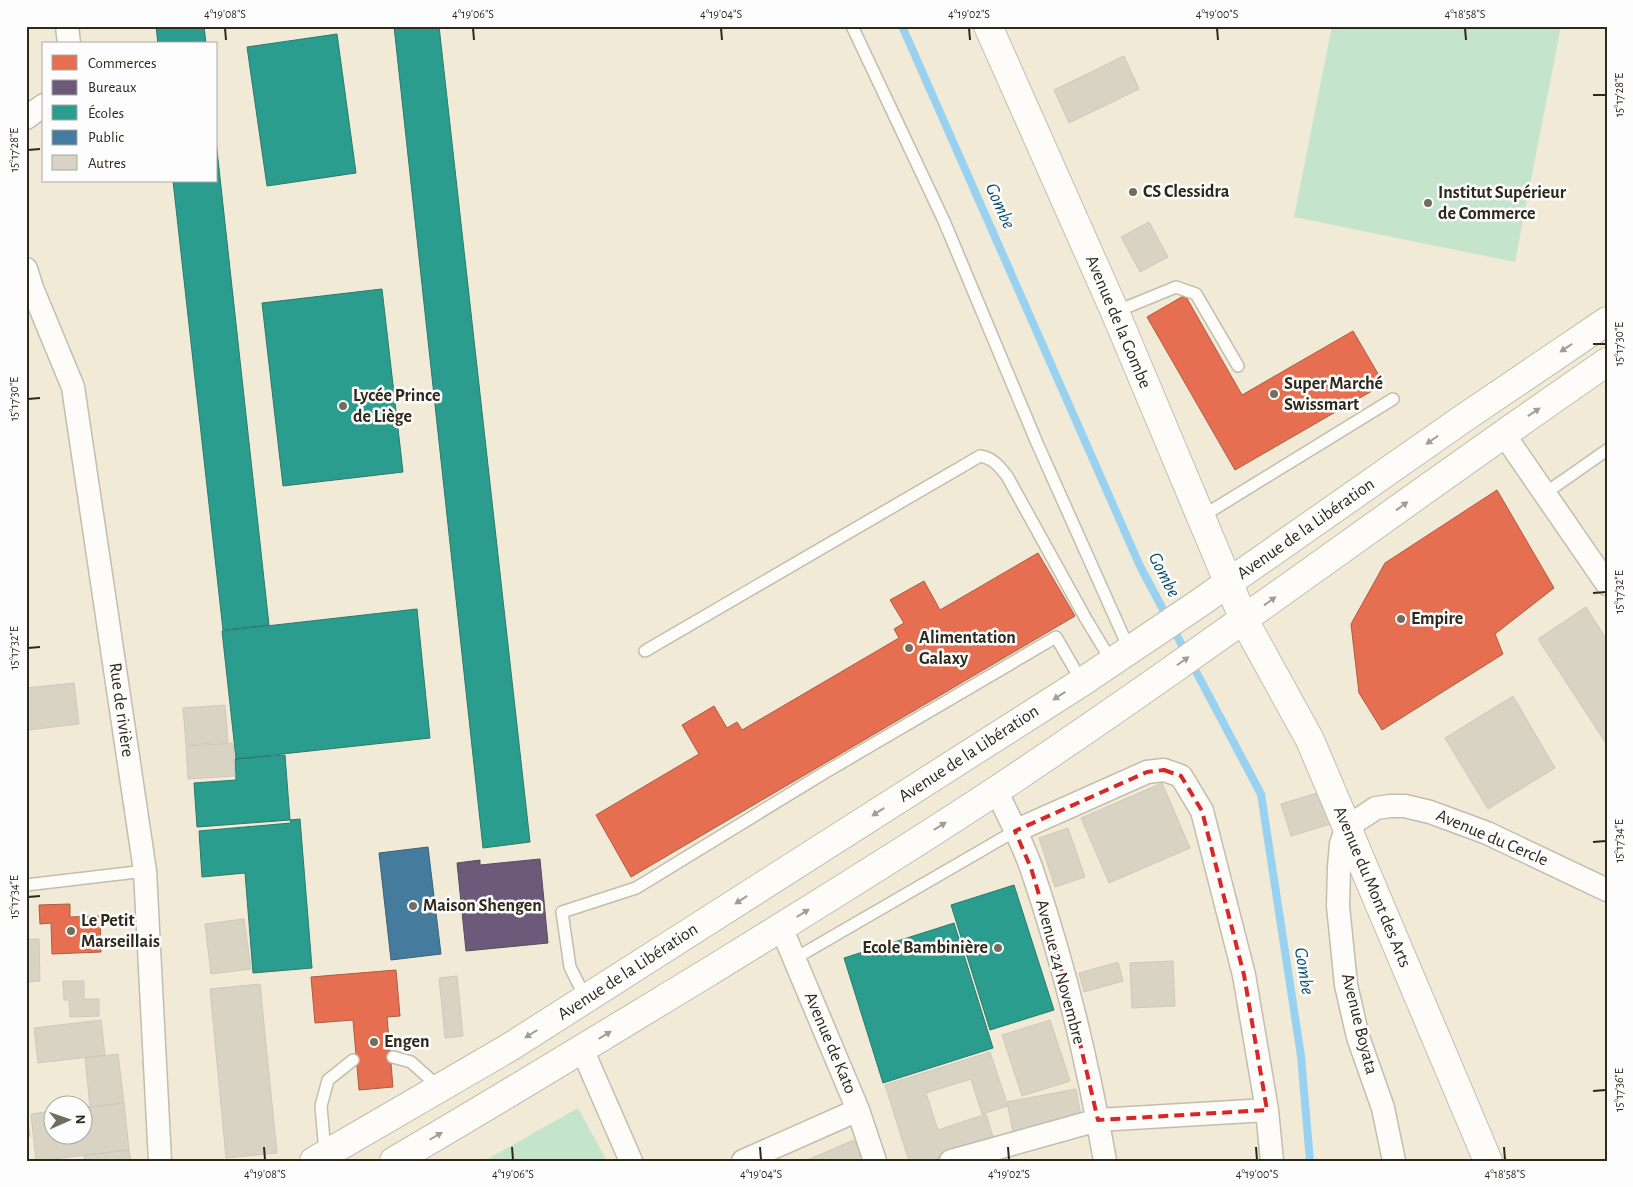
<svg xmlns="http://www.w3.org/2000/svg" width="1633" height="1187" font-family="'Alegreya Sans',sans-serif">
<style>
.green{fill:#c5e4cc}
.shops{fill:#e76f51;stroke:#b05a41}
.offices{fill:#6d597a;stroke:#5a4b5e}
.schools{fill:#2a9d8f;stroke:#2b7a6c}
.public{fill:#457b9d;stroke:#3e6276}
.lines{fill:none;stroke-linecap:round;stroke-linejoin:round}
.stream{stroke:#99d2f0;stroke-width:8}
.building{fill:#d8d3c3;stroke:#cec9b9}
.lane-casing{stroke:#c2bdad;stroke-width:14}
.street-casing{stroke:#c2bdad;stroke-width:25}
.secondary-casing{stroke:#c2bdad;stroke-width:30}
.primary-casing{stroke:#c2bdad;stroke-width:30}
.lane{stroke:#fdfcf9;stroke-width:11}
.street{stroke:#fdfcf9;stroke-width:22}
.secondary{stroke:#fdfcf9;stroke-width:28}
.primary{stroke:#fdfcf9;stroke-width:28}
.oneway{fill:#a09d95}
.marked{fill:none;stroke:#d62828;stroke-width:4;stroke-dasharray:10 6;stroke-linejoin:round}
.ticks{fill:none;stroke:#2e291b;stroke-width:2}
.poi-dot{fill:#726d5c;stroke:#fdfdfd;stroke-width:2}
.labels{text-anchor:middle;dominant-baseline:central;stroke-width:5;stroke-linejoin:round;paint-order:stroke}
.poi-label{font-size:18px;font-weight:bold;fill:#2e291b;stroke:#fdfdfd;text-anchor:start}
.street-label{font-size:18px;fill:#2e291b;stroke:#fdfdfd}
.water-label{font-size:19px;font-style:italic;fill:#074e6f;stroke:#fdfdfd}
.neatline{fill:none;stroke:#2e291b;stroke-width:2}
.ticks-label{font-size:12px;text-anchor:middle;fill:#2e291b}
</style>
<rect width="100%" height="100%" fill="#f1ead6"/>
<path class="green" d="M1332 26H1561L1515 262 1294 217Z
M578 1108 607 1161H484Z"/>
<path class="shops" d="M1185 295 1242 395 1353 331 1384 384 1235 470 1147 317Z
M1497 490 1554 588 1495 634 1503 654 1382 730 1359 693 1351 624 1385 563Z
M1038 553 1075 616 631 877 596 815 699 754 682 725 714 706 727 728 737 722 742 730 899 638 894 629 904 623 890 600 924 581 940 610Z
M70 904V917L100 916 101 952 52 954 51 923 40 924 39 905Z
M396 970 400 1016 387 1017 393 1087 359 1090 353 1020 315 1023 311 977Z"/>
<path class="offices" d="M540 859 548 943 466 951 457 863 480 860V865Z"/>
<path class="schools" d="M156 26H204L206 44H158Z
M394 26H439L530 842 483 848Z
M337 34 356 173 267 186 247 47Z
M216 141 269 625 223 630 173 181H216Z
M382 289 403 472 283 486 262 303Z
M417 609 430 738 236 759 222 631Z
M285 755 290 820 197 827 194 783 236 780 235 759Z
M300 819 312 968 253 973 245 873 202 877 199 831 291 823 290 820Z
M1014 885 1054 1010 990 1030 951 905Z
M954 923 993 1048 883 1083 844 958Z"/>
<path class="public" d="M428 847 441 954 391 960 379 853Z"/>
<g class="lines">
<path class="stream" d="M902 26 1140 566 1261 794 1301 1056 1310 1161"/>
</g>
<path class="building" d="M1124 56 1139 89 1069 123 1054 90Z
M1149 222 1168 257 1140 272 1121 237Z
M1586 607 1607 640V745L1538 639Z
M74 683 79 724 28 730 26 688Z
M1513 696 1555 768 1488 809 1445 738Z
M225 705 228 742 186 745 183 708Z
M233 743 235 776 188 779 186 746Z
M1162 783 1190 848 1109 883 1081 818Z
M1324 791 1334 823 1291 836 1281 804Z
M1068 828 1085 877 1055 887 1039 838Z
M244 919 251 969 211 974 205 924Z
M26 939H39L40 981 26 982Z
M1173 961 1175 1006 1132 1008 1130 963Z
M1118 962 1123 981 1084 992 1079 973Z
M457 976 463 1036 445 1038 439 978Z
M63 981H84V999H99V1016L70 1017 69 1000H64Z
M260 984 277 1153 226 1158 210 989Z
M101 1020 105 1055 38 1063 34 1028Z
M1050 1020 1070 1081 1022 1096 1002 1035Z
M990 1052 1008 1106 982 1114 971 1079 926 1093 938 1130 986 1114 994 1140 930 1161H909L885 1085Z
M118 1054 124 1103 90 1107 85 1058Z
M1076 1089 1082 1120 1013 1132 1007 1102Z
M124 1103 129 1150 36 1161 31 1114 52 1111V1134H82V1108Z
M26 1105 30 1136 26 1137Z
M854 1140 863 1161H805Z
M129 1150 131 1161H85L84 1155Z"/>
<g class="lines">
<defs>
<path id="lane" d="M852 26 944 221 1037 443 1130 651
M1115 312 1176 287 1196 294 1238 366
M1544 494 1607 450
M1201 517 1393 399
M645 651 980 456C993 458 999 466 1007 476L1086 619 1112 662
M26 885 145 871
M794 959 1015 831
M586 999 570 967 562 912 636 888 824 773 1056 637 1082 682
M393 1057 411 1062 440 1088
M325 1152 321 1106 328 1080 353 1060"/>
<path id="street" d="M67 26 69 44
M26 118 44 105
M26 269 32 288 73 387 145 871 160 1161
M1503 433 1607 584
M996 790C1008 816 1023 843 1032 870 1064 964 1088 1063 1105 1161
M1015 831 1147 772 1164 770 1181 776 1202 811 1244 975 1267 1110 1272 1161
M781 927 858 1110 875 1161
M582 1049 631 1161
M743 1161 858 1110
M951 1161 1098 1120 1267 1110
M1394 1161 1383 1108 1358 1037 1346 985 1338 906 1339 867 1341 844 1347 827 1376 808 1390 806H1405L1430 812 1487 833 1607 890"/>
<path id="secondary" d="M988 26 1115 312 1245 622 1310 740 1488 1161"/>
<path id="primary" d="M314 1161 510 1047 1082 682 1198 604 1461 420 1607 321
M394 1161C499 1100 603 1036 707 973 804 913 902 853 997 790 1204 652 1402 503 1607 362"/>
</defs>
<use href="#lane" class="lane-casing"/>
<use href="#street" class="street-casing"/>
<use href="#secondary" class="secondary-casing"/>
<use href="#primary" class="primary-casing"/>
<use href="#lane" class="lane"/>
<use href="#street" class="street"/>
<use href="#secondary" class="secondary"/>
<use href="#primary" class="primary"/>
</g>
<defs><path id="oneway-solid" d="M-6-.8H1V-3.2L6.5 0L1 3.2V.8H-6Z" transform="scale(1.25)"/></defs>
<g class="oneway">
<use href="#oneway-solid" transform="translate(1566 348) rotate(146)"/>
<use href="#oneway-solid" transform="translate(1534 412) rotate(-34)"/>
<use href="#oneway-solid" transform="translate(1432 440) rotate(145)"/>
<use href="#oneway-solid" transform="translate(1402 506) rotate(-36)"/>
<use href="#oneway-solid" transform="translate(1270 601) rotate(-36)"/>
<use href="#oneway-solid" transform="translate(1183 661) rotate(-35)"/>
<use href="#oneway-solid" transform="translate(1059 696) rotate(147)"/>
<use href="#oneway-solid" transform="translate(878 812) rotate(147)"/>
<use href="#oneway-solid" transform="translate(940 826) rotate(-32)"/>
<use href="#oneway-solid" transform="translate(741 900) rotate(147)"/>
<use href="#oneway-solid" transform="translate(803 913) rotate(-32)"/>
<use href="#oneway-solid" transform="translate(531 1034) rotate(148)"/>
<use href="#oneway-solid" transform="translate(605 1035) rotate(-31)"/>
<use href="#oneway-solid" transform="translate(436 1136) rotate(-30)"/>
</g>
<path class="marked" d="M1164 770 1181 776 1202 811 1244 975 1267 1110 1098 1120 1068 992 1031 868 1015 831 1147 772Z"/>
<path class="ticks" d="M225 28 226 40M473 28 474 40M721 28 722 40M969 28 970 40M1217 28 1218 40M1465 28 1466 40M1593 95H1606M28 150 40 149M1593 344H1606M28 399 40 398M1593 593 1606 592M28 648 40 647M1593 842 1606 841M28 897 40 896M1593 1091 1606 1090M264 1147 265 1160M512 1147 513 1160M760 1147 761 1160M1008 1147 1009 1160M1256 1147 1257 1160M1504 1147 1505 1160"/>
<g class="poi-dot">
<circle cx="1133" cy="192" r="5"/>
<circle cx="1428" cy="203" r="5"/>
<circle cx="1274" cy="394" r="5"/>
<circle cx="343" cy="406" r="5"/>
<circle cx="1401" cy="619" r="5"/>
<circle cx="909" cy="648" r="5"/>
<circle cx="413" cy="906" r="5"/>
<circle cx="71" cy="931" r="5"/>
<circle cx="998" cy="948" r="5"/>
<circle cx="374" cy="1042" r="5"/>
</g>
<g class="labels">
<g class="poi-label">
<text x="1143" y="192">CS Clessidra</text>
<text x="1438" y="193">Institut Supérieur<tspan x="1438" dy="21">de Commerce</tspan></text>
<text x="1284" y="384">Super Marché<tspan x="1284" dy="21">Swissmart</tspan></text>
<text x="353" y="396">Lycée Prince<tspan x="353" dy="21">de Liège</tspan></text>
<text x="1411" y="619">Empire</text>
<text x="919" y="638">Alimentation<tspan x="919" dy="21">Galaxy</tspan></text>
<text x="423" y="906">Maison Shengen</text>
<text x="81" y="921">Le Petit<tspan x="81" dy="21">Marseillais</tspan></text>
<text x="988" y="948" text-anchor="end">Ecole Bambinière</text>
<text x="384" y="1042">Engen</text>
</g>
<g class="street-label">
<text transform="translate(1118 322) rotate(67)">Avenue de la Gombe</text>
<text transform="translate(1306 529) rotate(-35)">Avenue de la Libération</text>
<text transform="translate(121 710) rotate(82)">Rue de rivière</text>
<text transform="translate(969 754) rotate(-33)">Avenue de la Libération</text>
<text transform="translate(1492 838) rotate(23)">Avenue du Cercle</text>
<text transform="translate(1372 887) rotate(67)">Avenue du Mont des Arts</text>
<text transform="translate(628 972) rotate(-33)">Avenue de la Libération</text>
<text transform="translate(1060 972) rotate(75)">Avenue 24 Novembre</text>
<text transform="translate(1359 1024) rotate(76)">Avenue Boyata</text>
<text transform="translate(830 1043) rotate(67)">Avenue de Kato</text>
</g>
<g class="water-label">
<text transform="translate(1000 206) rotate(66)">Gombe</text>
<text transform="translate(1164 575) rotate(63)">Gombe</text>
<text transform="translate(1304 971) rotate(81)">Gombe</text>
</g>
</g>
<rect width="1633" height="1187" fill="none" stroke="#fdfdfd" stroke-width="55"/>
<rect x="42" y="42" width="175" height="140" fill="#fdfdfd" stroke="#aaa8a3"/>
<rect x="52" y="55" width="25" height="15" fill="#e76f51" stroke="#aaa8a3"/>
<text x="88" y="68" font-size="15" fill="#2e291b">Commerces</text>
<rect x="52" y="80" width="25" height="15" fill="#6d597a" stroke="#aaa8a3"/>
<text x="88" y="92" font-size="15" fill="#2e291b">Bureaux</text>
<rect x="52" y="105" width="25" height="15" fill="#2a9d8f" stroke="#aaa8a3"/>
<text x="88" y="118" font-size="15" fill="#2e291b">Écoles</text>
<rect x="52" y="130" width="25" height="15" fill="#457b9d" stroke="#aaa8a3"/>
<text x="88" y="142" font-size="15" fill="#2e291b">Public</text>
<rect x="52" y="155" width="25" height="15" fill="#d8d3c3" stroke="#aaa8a3"/>
<text x="88" y="168" font-size="15" fill="#2e291b">Autres</text>
<g transform="translate(68 1120) rotate(88)"><circle r="24" fill="#fdfdfd" stroke="#aaa8a3"/>
<path d="M0-4L9 19L0 12L-9 19Z" fill="#726d5c"/>
<text y="-8" font-size="14" font-weight="bold" text-anchor="middle" fill="#2e291b">N</text>
</g>
<rect x="28" y="28" width="1578" height="1132" class="neatline"/>
<g class="ticks-label">
<text x="225" y="18">4°19'08"S</text>
<text x="473" y="18">4°19'06"S</text>
<text x="721" y="18">4°19'04"S</text>
<text x="969" y="18">4°19'02"S</text>
<text x="1217" y="18">4°19'00"S</text>
<text x="1465" y="18">4°18'58"S</text>
<text transform="translate(1619 95) rotate(-90)" y="4">15°17'28"E</text>
<text transform="translate(14 150) rotate(-90)" y="4">15°17'28"E</text>
<text transform="translate(1619 344) rotate(-90)" y="4">15°17'30"E</text>
<text transform="translate(14 399) rotate(-90)" y="4">15°17'30"E</text>
<text transform="translate(1619 592) rotate(-90)" y="4">15°17'32"E</text>
<text transform="translate(14 648) rotate(-90)" y="4">15°17'32"E</text>
<text transform="translate(1619 841) rotate(-90)" y="4">15°17'34"E</text>
<text transform="translate(14 897) rotate(-90)" y="4">15°17'34"E</text>
<text transform="translate(1619 1090) rotate(-90)" y="4">15°17'36"E</text>
<text x="265" y="1178">4°19'08"S</text>
<text x="513" y="1178">4°19'06"S</text>
<text x="761" y="1178">4°19'04"S</text>
<text x="1009" y="1178">4°19'02"S</text>
<text x="1257" y="1178">4°19'00"S</text>
<text x="1505" y="1178">4°18'58"S</text>
</g>
</svg>
